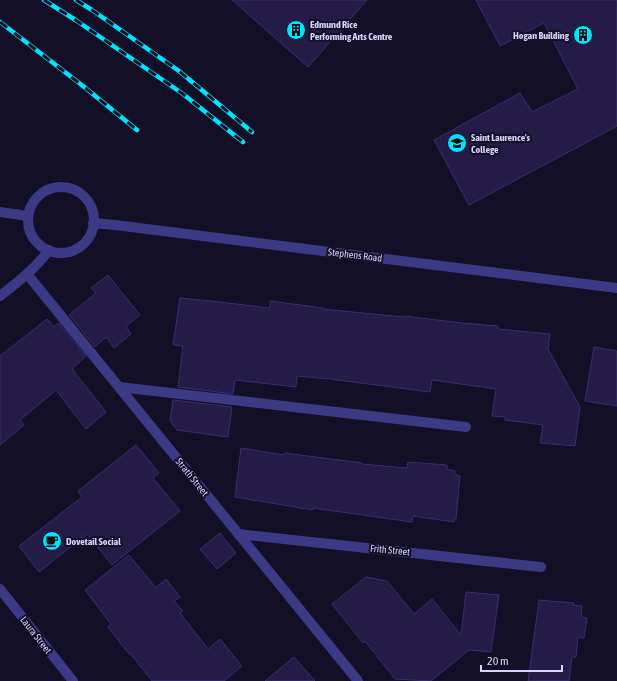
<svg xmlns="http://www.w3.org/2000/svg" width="617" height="681" font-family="'Asap Condensed',sans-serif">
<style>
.building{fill:#241b47;stroke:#3b2d73}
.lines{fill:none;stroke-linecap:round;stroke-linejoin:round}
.service{stroke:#3d3a85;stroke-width:10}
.minor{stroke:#3d3a85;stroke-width:10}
.tertiary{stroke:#3d3a85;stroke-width:10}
.rail-casing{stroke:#00e5ff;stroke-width:4.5}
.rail{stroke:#130f26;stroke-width:3;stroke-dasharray:9;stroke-linecap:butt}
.labels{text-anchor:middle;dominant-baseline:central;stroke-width:4;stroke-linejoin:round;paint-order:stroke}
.poi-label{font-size:10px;font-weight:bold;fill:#d9d4ff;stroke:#130f26;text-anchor:start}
.street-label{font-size:10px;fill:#d9d4ff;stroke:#130f26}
</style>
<rect width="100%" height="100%" fill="#130f26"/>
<path class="building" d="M232 0H367L308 67Z
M476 0H617V126L469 205 434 140 520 93 532 112 578 89 544 23 500 46Z
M108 275 140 315 126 326 131 334 114 348 106 337 95 347 69 315 96 293 91 288Z
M180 298 211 301 270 308V301L323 308 322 309 404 317V316L462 323 498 326V329L550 334 548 349 580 407 575 446 540 443 543 425 505 420V417L492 416 496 389 432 380 430 392 330 379 297 376 296 387 235 380 233 394 178 387 183 346 173 345Z
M47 319 54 327 59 323 86 356 72 369 106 412 86 429 56 390 20 420 24 425 0 445V356Z
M594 347 617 351V406L585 401Z
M173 400 232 407 228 437 177 430 170 421Z
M136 445 159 473 153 478 180 511 112 565 87 534 39 572 19 546 82 497 78 491Z
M241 448 284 455 285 453 362 463V464L407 468 408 462 447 465V469L455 471 454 474 460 476 456 519 455 518 454 522 413 516 412 522 313 508V510L235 497Z
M220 533 236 553 217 569 200 549Z
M129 555 156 588 166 579 180 597 174 601 183 611 180 613 208 649 220 639 242 666 224 681H152L130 653 129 654 108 627 111 624 85 590Z
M366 577 387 581 414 614 432 599 461 635 466 592 499 595 491 652 469 650 431 681 395 679 365 641 363 643 332 604Z
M539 600 574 603 573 605 582 606 581 617 587 618 584 638 578 637 576 657H572L569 681H528Z
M294 657 315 681H265Z"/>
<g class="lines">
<path class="service" d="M27 274 358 681
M119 387 466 427
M238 534 541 567"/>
<path class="minor" d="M0 296C18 282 36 268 49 250
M0 589 73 681"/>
<path class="tertiary" d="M28 220a33 33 0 1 1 66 0a33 33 0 1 1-66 0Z
M0 212 28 216
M93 223 115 225 617 288"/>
<defs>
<path id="rail" d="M44 0 77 21 183 94 243 142
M76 0 92 10 179 71 252 132
M0 22 83 86 137 130"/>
</defs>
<use href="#rail" class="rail-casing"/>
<use href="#rail" class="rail"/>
</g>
<defs>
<symbol id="building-disc" viewBox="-11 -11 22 22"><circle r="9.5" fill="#00e5ff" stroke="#130f26"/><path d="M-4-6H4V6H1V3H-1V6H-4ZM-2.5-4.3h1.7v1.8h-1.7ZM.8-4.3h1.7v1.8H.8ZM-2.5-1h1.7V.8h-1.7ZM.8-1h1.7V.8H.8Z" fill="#111"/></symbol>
<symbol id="school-disc" viewBox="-11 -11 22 22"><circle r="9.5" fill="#00e5ff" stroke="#130f26"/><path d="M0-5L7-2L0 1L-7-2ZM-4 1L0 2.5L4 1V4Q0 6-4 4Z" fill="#111"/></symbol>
<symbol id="cafe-disc" viewBox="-11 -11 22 22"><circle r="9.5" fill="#00e5ff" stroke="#130f26"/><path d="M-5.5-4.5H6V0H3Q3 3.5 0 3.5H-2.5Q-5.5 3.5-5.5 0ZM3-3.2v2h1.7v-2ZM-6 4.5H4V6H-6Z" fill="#111"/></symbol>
</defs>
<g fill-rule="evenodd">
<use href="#building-disc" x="285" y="19" width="22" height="22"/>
<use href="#building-disc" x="572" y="24" width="22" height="22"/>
<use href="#school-disc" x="446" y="132" width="22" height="22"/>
<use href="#cafe-disc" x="41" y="530" width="22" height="22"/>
</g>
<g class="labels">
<g class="poi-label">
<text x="310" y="24">Edmund Rice<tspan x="310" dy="12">Performing Arts Centre</tspan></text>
<text x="569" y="35" text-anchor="end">Hogan Building</text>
<text x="471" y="137">Saint Laurence's<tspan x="471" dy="12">College</tspan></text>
<text x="66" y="541">Dovetail Social</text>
</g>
<g class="street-label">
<text transform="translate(355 255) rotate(7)">Stephens Road</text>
<text transform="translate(192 477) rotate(51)">Strath Street</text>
<text transform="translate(390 550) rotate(6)">Frith Street</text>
<text transform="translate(36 635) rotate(52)">Laura Street</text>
</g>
</g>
<path d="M481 665v6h81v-6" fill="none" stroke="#d9d4ff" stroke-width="2"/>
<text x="487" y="665" font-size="12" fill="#d9d4ff" stroke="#130f26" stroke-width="3" paint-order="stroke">20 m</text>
</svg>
